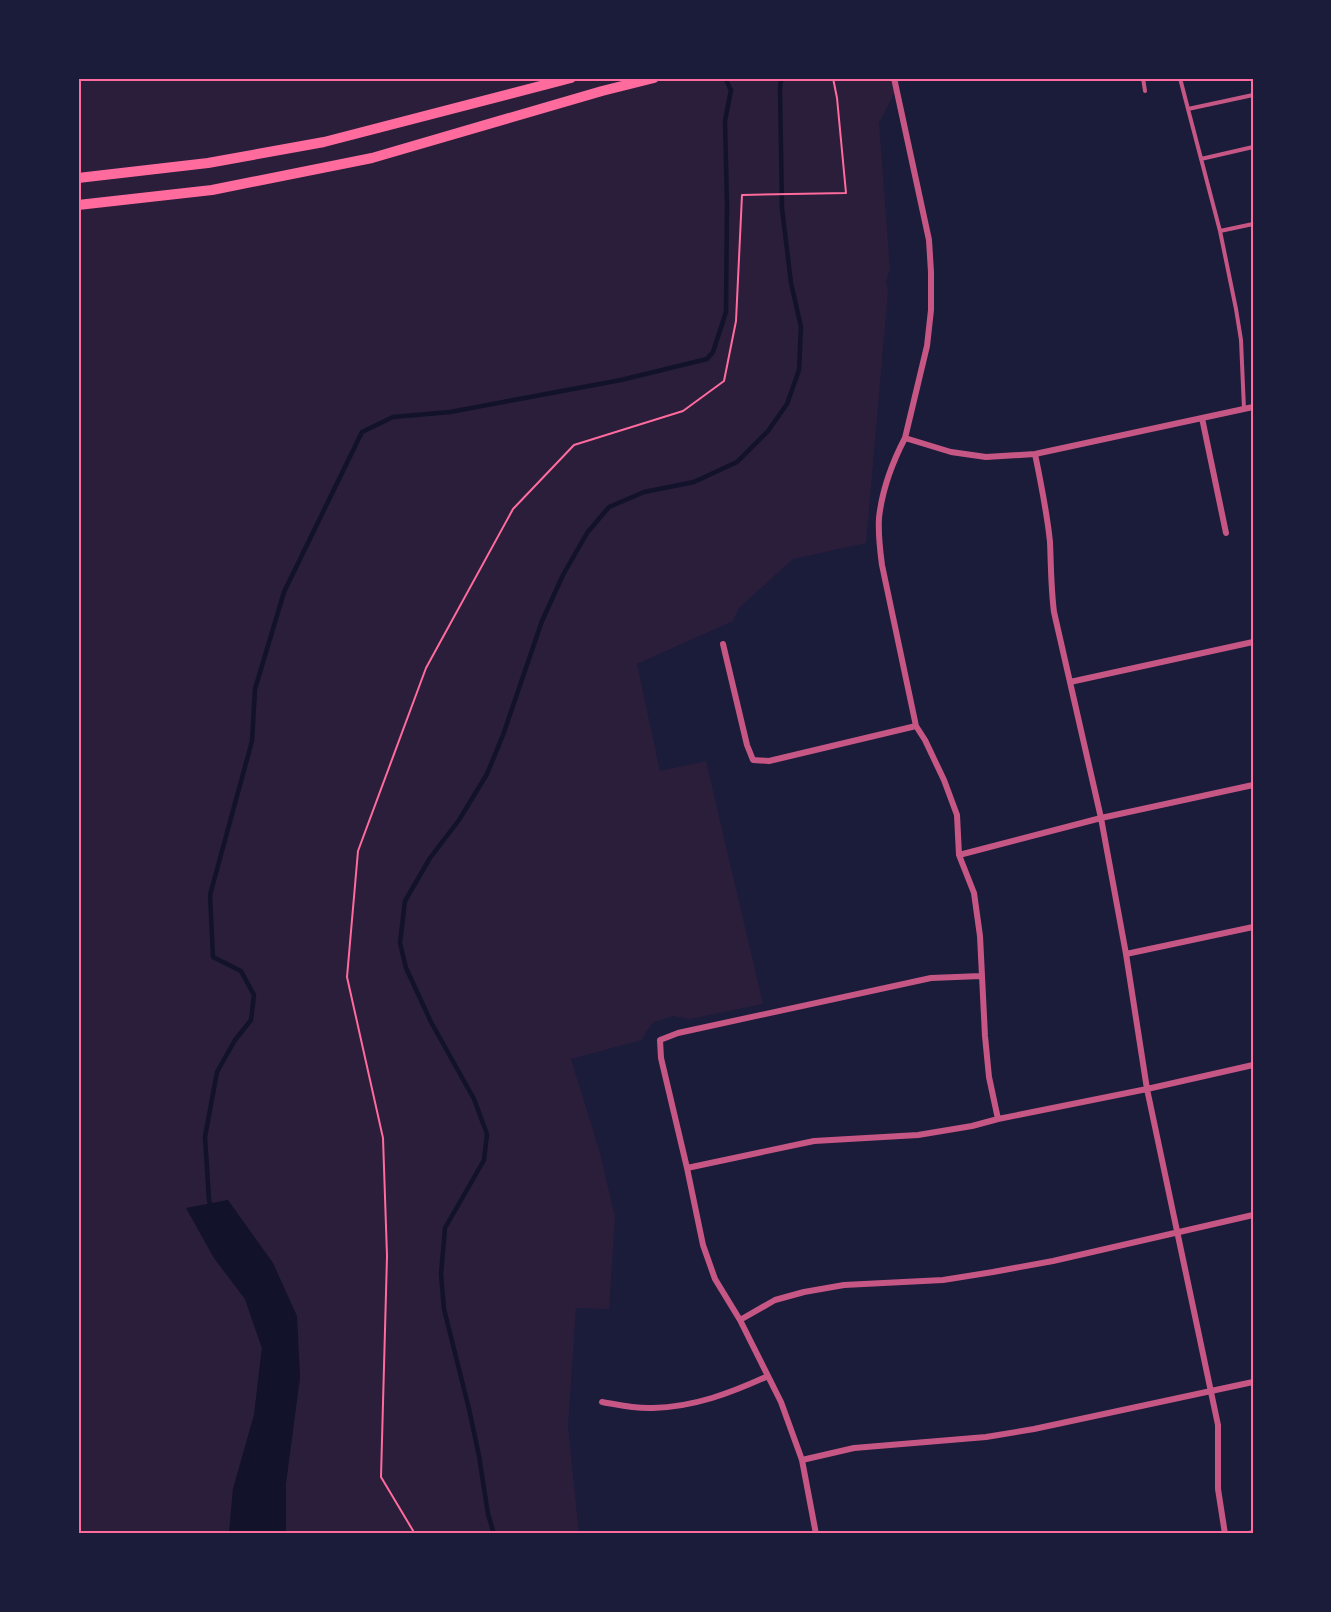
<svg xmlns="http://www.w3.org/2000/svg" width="1331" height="1612" font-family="'DM Sans',sans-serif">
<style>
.green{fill:#2a1e3b}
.water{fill:#12122b}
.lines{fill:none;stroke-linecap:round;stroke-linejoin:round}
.stream{stroke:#12122b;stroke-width:4.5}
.path{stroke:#ff6b9d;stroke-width:2}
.service{stroke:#c65784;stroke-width:4}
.minor{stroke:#c65784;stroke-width:6}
.secondary{stroke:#ff6b9d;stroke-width:10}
.neatline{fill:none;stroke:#ff6b9d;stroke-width:2}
</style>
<rect width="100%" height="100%" fill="#1b1b3a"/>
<path class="green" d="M78 78H902L879 123 890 269 886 281 888 292 866 543 793 559 739 608 733 621 637 664 660 771 706 761 763 1004 690 1019 673 1016 654 1022 646 1032 642 1040 571 1059 600 1153 615 1217 609 1309 576 1308 568 1426 579 1534H286V1483L300 1377 228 1200 187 1208 214 1258 245 1299 262 1348 254 1415 233 1489 229 1534H78Z"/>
<path class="water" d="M228 1200 273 1263 297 1316 300 1377 286 1483V1534H229L233 1489 254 1415 262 1348 245 1299 214 1258 186 1208Z"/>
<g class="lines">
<path class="stream" d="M211 1208 209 1200 205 1137 217 1072 235 1040 251 1020 254 995 241 971 213 957 210 895 252 741 255 689 284 592 362 432 393 417 450 412 621 380 707 359 713 352 726 312 727 206 725 121 731 90 725 78
M494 1534 488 1514 479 1456 469 1409 444 1309 441 1274 445 1228 484 1160 487 1134 474 1099 431 1022 406 968 400 943 405 901 430 858 459 820 487 774 503 735 542 621 563 575 587 533 609 507 644 492 694 482 737 462 768 431 787 404 799 370 801 327 791 283 782 208 780 89 781 78"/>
<path class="path" d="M415 1534 381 1477 387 1256 383 1138 347 977 358 851 426 668 513 509 574 445 683 411 724 381 736 321 742 195 846 193 837 98 833 78"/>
<path class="service" d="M1143 78 1145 91
M1180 78 1188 109
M1201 159 1253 147
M1220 231 1188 109 1253 95
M1244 409 1241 340 1236 309 1220 231 1253 224"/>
<path class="minor" d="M894 78 929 240 931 272V310L927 346 905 438
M1202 418 1226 533
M1035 454C1041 483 1047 513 1050 542 1051 566 1051 589 1054 612L1101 818 1126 954 1147 1089 1253 1065
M723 644 747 745 753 760 769 761 916 726
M1070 682 1253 642
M959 855 1101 818 1253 785
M1126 954 1253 927
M687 1168 814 1141 918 1135 972 1126 998 1119
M740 1320 775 1300 804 1292 844 1285 943 1280 993 1272 1053 1261 1253 1215
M602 1402C619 1405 636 1409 653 1408 694 1407 731 1393 768 1376
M802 1460 854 1448 986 1437 1034 1429 1253 1382
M816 1534 802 1460 781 1402 740 1320 715 1279 703 1245 687 1168 661 1058 660 1040 678 1033 931 978 981 976
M1225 1534 1218 1489V1425L1147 1089 998 1119 989 1077 985 1036 980 936 974 893 959 855 957 815 944 780 925 740 916 726 882 565C880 550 878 534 879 518 882 490 892 463 905 438L951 452 986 457 1035 454 1253 407
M1249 1534 1253 1533"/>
<path class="secondary" d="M78 178 208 163 324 142 571 78
M78 205 212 190 372 158 602 91 654 78"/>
</g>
<rect width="1331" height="1612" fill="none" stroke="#1b1b3a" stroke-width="159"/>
<rect x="80" y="80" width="1172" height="1452" class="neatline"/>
</svg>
